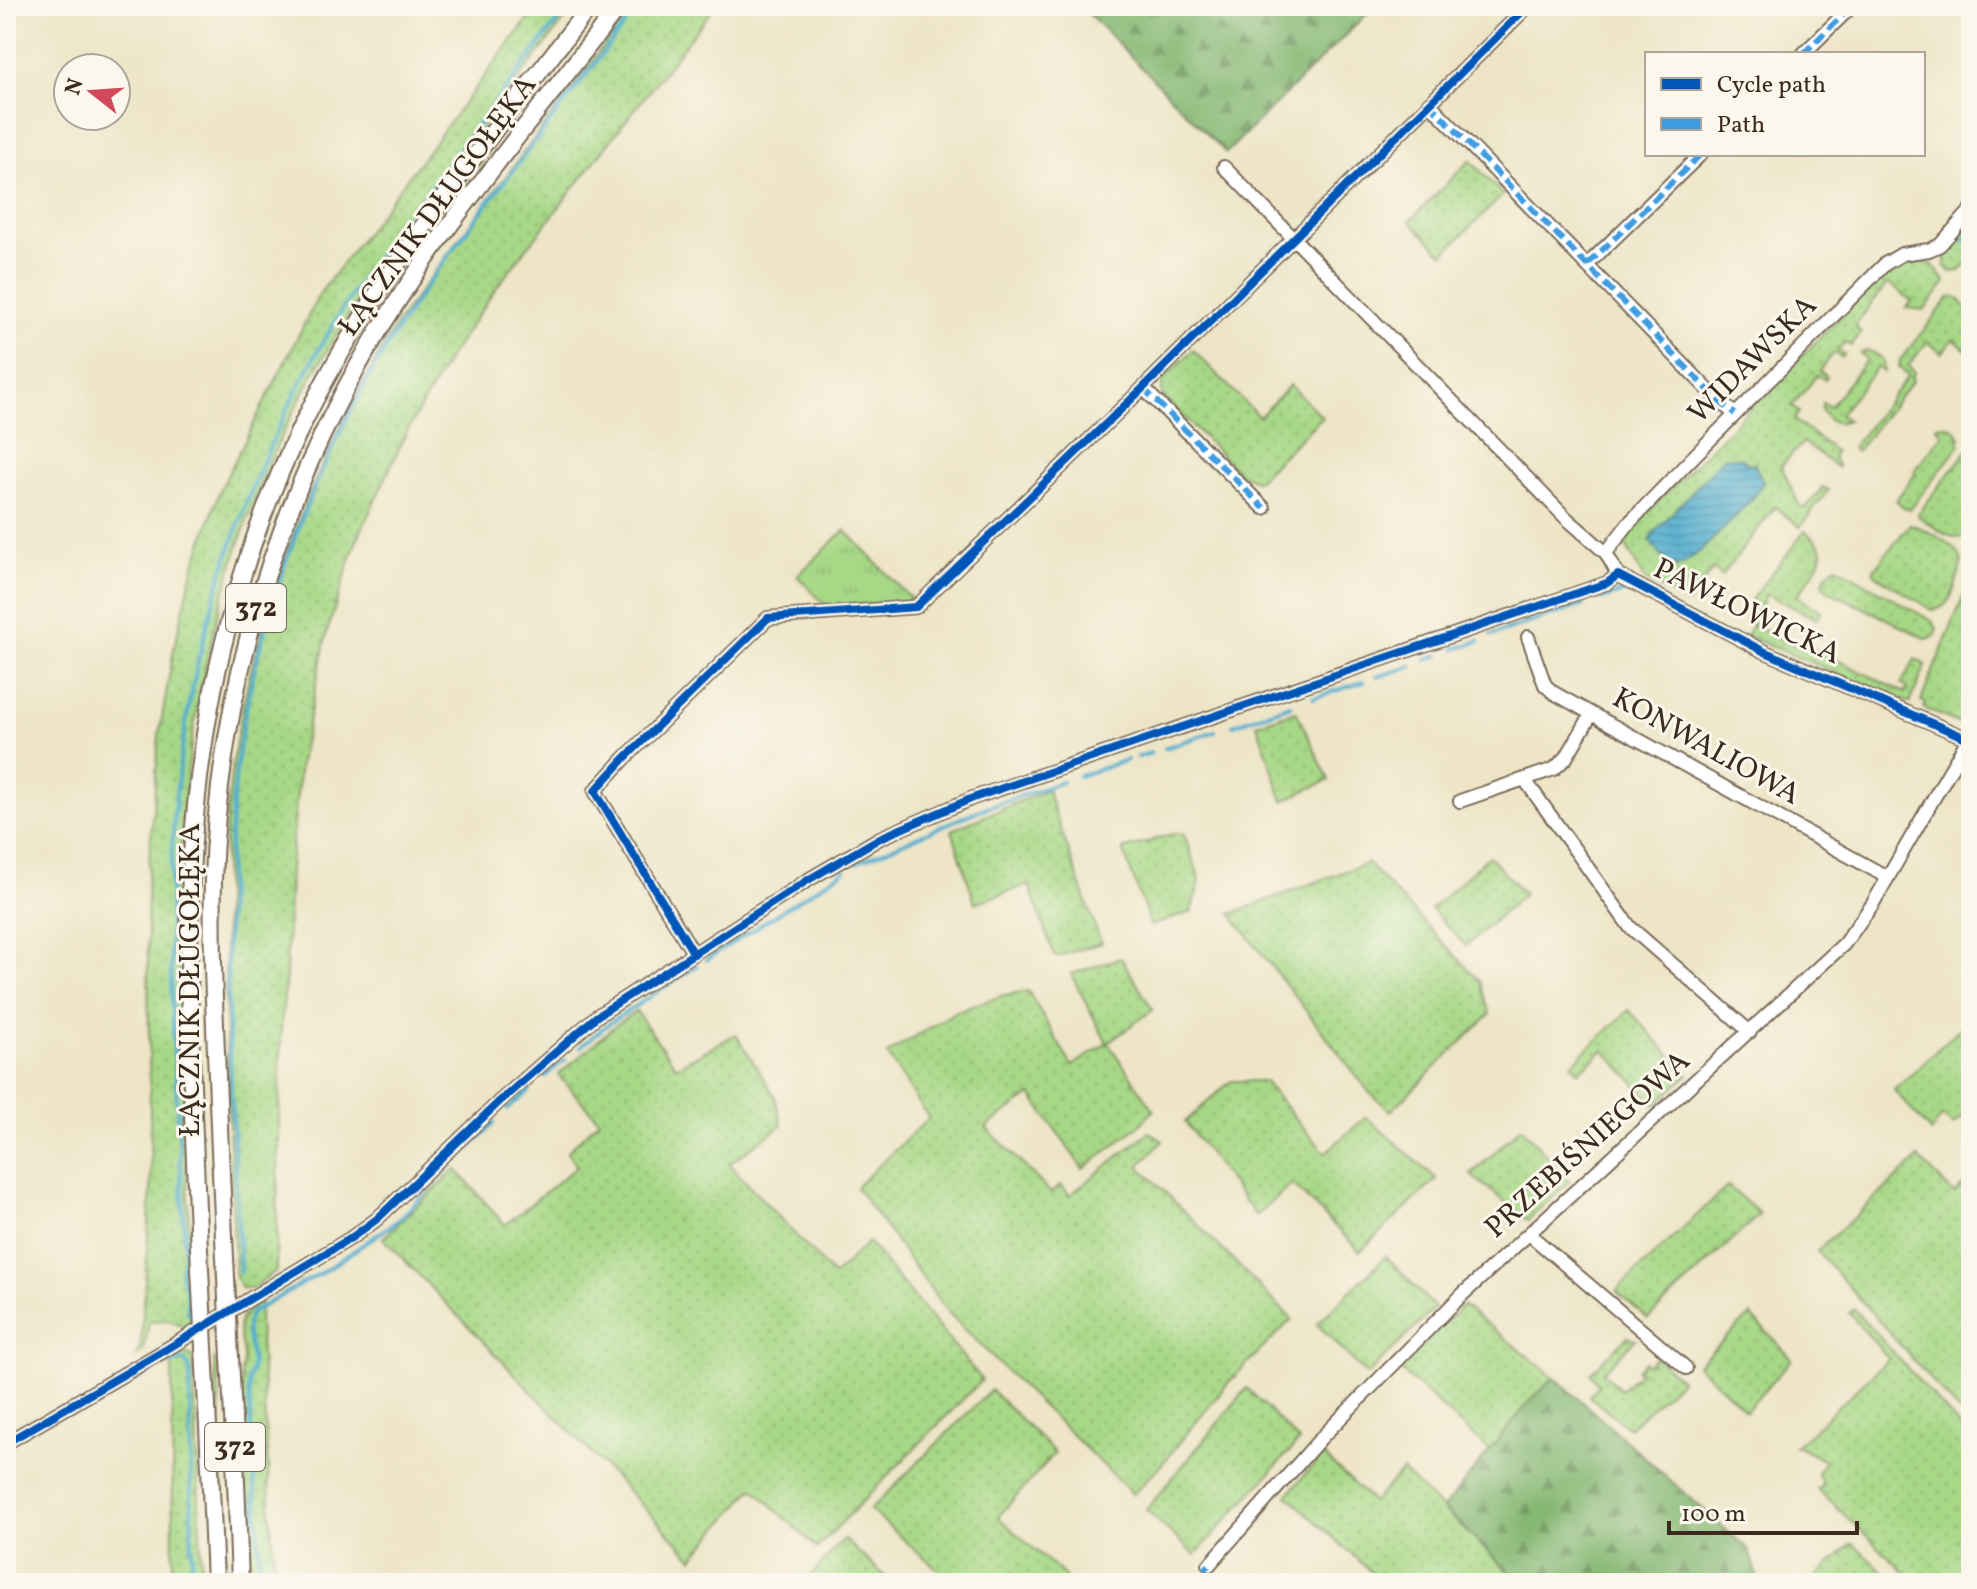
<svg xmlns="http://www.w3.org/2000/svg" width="1977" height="1589" font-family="Vollkorn,serif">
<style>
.grass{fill:url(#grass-dots);stroke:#718152;stroke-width:2}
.forest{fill:url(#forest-firs);stroke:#607148;stroke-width:2}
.park{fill:url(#park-tufts);stroke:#718152;stroke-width:2}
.water{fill:url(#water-rules);stroke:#466c76;stroke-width:2}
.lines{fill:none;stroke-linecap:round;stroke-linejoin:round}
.stream{stroke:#51adcf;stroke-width:4}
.minor-casing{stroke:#7a6b59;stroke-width:16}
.major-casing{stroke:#7a6b59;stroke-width:20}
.minor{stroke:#fff;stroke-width:12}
.major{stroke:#fff;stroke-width:16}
.quiet{stroke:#3f9ce0;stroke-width:6;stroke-dasharray:12 6;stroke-linecap:butt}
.cycleway-casing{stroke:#fbf7ec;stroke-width:13}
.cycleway{stroke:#0057b8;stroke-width:8}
.labels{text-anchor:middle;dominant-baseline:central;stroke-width:6;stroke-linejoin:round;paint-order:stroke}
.shield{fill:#fbf7ec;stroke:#75685c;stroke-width:2}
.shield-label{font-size:28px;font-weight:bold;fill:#3b2a1e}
.street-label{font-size:30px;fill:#3b2a1e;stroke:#fbf7ec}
</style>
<defs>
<pattern id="grass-dots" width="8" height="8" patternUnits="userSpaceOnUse" patternTransform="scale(2)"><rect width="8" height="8" fill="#a7d886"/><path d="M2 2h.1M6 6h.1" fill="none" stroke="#91ba73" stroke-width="1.8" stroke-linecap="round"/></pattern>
<pattern id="forest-firs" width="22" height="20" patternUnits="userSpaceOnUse" patternTransform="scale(2)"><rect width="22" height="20" fill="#85b873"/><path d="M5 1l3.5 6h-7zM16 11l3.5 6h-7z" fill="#6e965e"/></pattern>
<pattern id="park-tufts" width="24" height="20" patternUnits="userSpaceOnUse" patternTransform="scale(2)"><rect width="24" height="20" fill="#a7d886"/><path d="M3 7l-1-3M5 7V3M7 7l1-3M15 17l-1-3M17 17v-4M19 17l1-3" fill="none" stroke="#91ba73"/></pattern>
<pattern id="water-rules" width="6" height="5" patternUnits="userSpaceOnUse" patternTransform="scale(2)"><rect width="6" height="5" fill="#51adcf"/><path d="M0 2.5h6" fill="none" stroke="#448da7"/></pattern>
</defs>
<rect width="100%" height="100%" fill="#fbf7ec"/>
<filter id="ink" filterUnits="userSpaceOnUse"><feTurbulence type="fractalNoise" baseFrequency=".0125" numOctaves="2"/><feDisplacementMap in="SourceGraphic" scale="16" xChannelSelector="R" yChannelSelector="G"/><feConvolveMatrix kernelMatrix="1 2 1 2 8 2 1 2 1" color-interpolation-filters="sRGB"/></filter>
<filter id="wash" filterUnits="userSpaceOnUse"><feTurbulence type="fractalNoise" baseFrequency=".006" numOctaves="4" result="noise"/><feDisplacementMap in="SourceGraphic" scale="32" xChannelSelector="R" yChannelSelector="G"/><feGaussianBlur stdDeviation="1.8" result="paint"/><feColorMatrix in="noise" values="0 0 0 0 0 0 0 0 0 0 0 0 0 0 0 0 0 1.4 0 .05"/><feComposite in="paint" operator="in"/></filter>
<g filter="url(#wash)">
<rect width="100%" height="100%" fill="#eee5c7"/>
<path class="grass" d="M538 6H575C479 133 376 256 301 397 240 512 200 656 186 786 176 879 180 973 183 1066 186 1144 188 1221 193 1298L191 1320 188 1327 169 1320 149 1321 144 1351 136 1356 141 1344 151 1189 147 887 159 735 174 648 193 570 220 490 320 293Z
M633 6H715L497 287 448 359 406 433 356 542 327 632 300 762 290 868 286 974 281 1030 276 1271 252 1289 241 1288 235 1275C231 1169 225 1061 225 954 224 910 223 865 226 821 242 639 305 476 398 321Z
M1470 160 1503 195 1443 254 1410 221Z
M1971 220V260L1960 271 1950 272 1944 265 1947 261 1945 257 1957 236Z
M1922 261 1932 264 1946 282 1924 310 1906 308 1912 301 1888 283 1855 325 1861 333 1851 346 1845 342 1838 350 1844 355 1842 358 1834 353 1820 371 1827 377 1825 380 1817 375 1792 406 1799 412 1794 420 1835 451 1833 457 1838 468 1803 442 1781 466 1799 505 1805 509 1823 487 1828 490 1800 527 1775 507 1722 576 1713 569 1687 603 1644 579 1623 540 1635 525 1872 285 1897 268Z
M1950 297 1958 298 1971 313V354L1953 339 1942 353 1927 342 1908 366 1915 372 1911 378 1913 380 1856 452 1852 448 1908 376 1899 367 1900 360Z
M1193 350 1259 417 1290 385 1322 417 1257 481 1239 473 1162 395V380Z
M1867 351 1873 352 1883 360 1884 372 1877 367 1840 414 1847 420 1838 423 1829 420 1822 411V402L1830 407 1867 359 1860 353Z
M1941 425C1953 425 1963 433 1959 446L1910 509 1904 508 1896 500 1916 473 1914 471 1943 434 1936 427Z
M1971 448V506L1963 529 1971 532V534C1954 546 1934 526 1919 517L1918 514 1966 452Z
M1910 524C1925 529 1958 544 1962 561 1957 578 1953 611 1932 610L1874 574V569Z
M1805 531C1810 536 1821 543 1822 550 1823 564 1804 585 1797 596L1821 611 1817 619 1766 594 1752 625 1802 649 1804 644 1905 693 1908 688 1901 684 1915 659 1926 665 1910 703 1746 636 1752 625 1745 617 1747 605Z
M1836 566 1932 621 1937 628 1935 636 1927 639 1827 590 1823 584 1825 576Z
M1971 578V726L1969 728 1924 708 1926 703 1921 701Z
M1296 711 1329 780 1283 801 1257 724Z
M1047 790 1101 943 1055 957 1029 885 975 903 952 830Z
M1175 833 1184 834 1200 880 1191 912 1151 926 1123 850Z
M1489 856 1524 894 1466 946 1431 909Z
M1367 863 1480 981 1490 1014 1391 1111 1370 1093 1231 914Z
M1121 958 1153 1010 1108 1043 1154 1110 1140 1125 1083 1169 1031 1095 986 1127 1051 1193 1061 1185 1070 1195 1149 1132 1163 1141 1139 1166 1292 1319 1228 1383 1162 1464 1133 1494 1008 1373 946 1310 856 1187 929 1118 887 1054 955 1012 1004 995 1028 991 1072 1066 1107 1043 1071 974Z
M1629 1010 1688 1075 1655 1105 1604 1050 1579 1072 1572 1064Z
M636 1011 676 1067 736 1034 775 1097 782 1125 729 1164 834 1276 868 1242 982 1380 817 1548 753 1488 693 1558 383 1238 456 1169 505 1225 577 1166 567 1152 599 1120 558 1075 617 1024Z
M1971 1021V1112L1969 1111 1953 1125 1942 1116 1931 1132 1894 1090 1967 1022Z
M1231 1081H1264L1325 1153 1366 1117 1437 1179 1360 1251 1292 1184 1256 1216 1185 1122Z
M1521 1127 1570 1181 1528 1220 1471 1175Z
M1919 1158 1954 1194 1971 1177V1425L1817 1251Z
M1728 1186 1760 1214 1648 1319 1616 1291Z
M1386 1256 1435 1308 1367 1375 1317 1324Z
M260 1302 259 1320 275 1583H249L241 1372C251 1344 220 1323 260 1302Z
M1463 1305 1554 1377 1530 1401 1490 1451 1398 1368Z
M1854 1309 1971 1439V1583H1916L1817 1489 1823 1485 1817 1473 1825 1461 1799 1447H1795L1889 1359 1849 1313Z
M1751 1315 1792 1359 1746 1411 1697 1365Z
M1627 1337 1636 1339 1603 1372 1621 1390 1640 1372 1637 1370 1645 1362 1648 1365 1656 1357 1681 1380 1629 1428 1589 1396 1599 1385 1590 1373Z
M184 1353 192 1356 194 1364 202 1583H173L172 1354Z
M214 1359 218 1364 227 1583H222Z
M1247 1388 1299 1441 1195 1555 1146 1510Z
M991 1390 1055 1453 998 1517 1066 1577 1061 1583H932L941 1572 870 1510Z
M1323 1455 1373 1502 1402 1471 1521 1583H1383L1287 1495Z
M843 1539 847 1542 893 1583H805Z
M1853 1543 1895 1583H1799L1804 1578 1810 1582Z"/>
<path class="forest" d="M1081 6H1375L1226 153Z
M1554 1377 1749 1550 1759 1583H1521L1443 1508 1530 1401Z"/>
<path class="park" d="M845 530 913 601 827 607 797 576Z"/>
<path class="water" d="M1724 457 1740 458 1751 465 1754 463 1763 482 1757 493C1740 511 1698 560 1676 567L1663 558 1650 541 1654 533Z"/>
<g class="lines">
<path class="stream" d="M1964 241 1971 233
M1602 599 1624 592
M1492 635 1583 605
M1455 649 1479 641
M1426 659 1439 655
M1377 677 1412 666
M1313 698 1363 682
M1233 725 1291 705
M1165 748 1215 731
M1138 757 1151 753
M1079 776 1127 760
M856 863 982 809 1062 782
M706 960 845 870
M580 1047 611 1022 697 966
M544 1077 565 1060
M508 1109 530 1090
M459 1158 494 1123
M240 1272C234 1117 219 957 233 801 247 644 306 480 387 346 422 288 463 235 504 182 549 123 594 65 639 6
M188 1314 187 1292 181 1275 185 1251C180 1118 165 983 172 850 182 647 251 446 363 277 382 248 404 222 425 195 472 132 521 69 569 6
M123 1388 162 1365 182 1360 187 1363 190 1371 192 1583
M261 1583 248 1381C250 1374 253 1368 252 1361 250 1344 242 1329 251 1313L326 1270 400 1219 450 1166"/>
</g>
</g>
<g filter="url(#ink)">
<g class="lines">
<defs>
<path id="minor" d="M1803 54 1852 6
M1429 103 1719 401 1735 414
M1224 167 1565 517 1606 553 1618 575
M1588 264 1701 154
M1143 388 1264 508
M1606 553 1629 523 1701 449 1885 264 1902 254 1929 250 1940 245 1971 210
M1618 575 1763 651 1971 740
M1528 637 1545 685 1554 693 1887 877
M1525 780 1630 927 1750 1032
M1460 801 1554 769 1566 758 1591 715
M694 954 595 791 625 758 768 618 916 607 1143 388 1528 6
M1529 1234 1686 1368
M6 1443 162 1352 351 1238 377 1219 500 1101 597 1016 808 880 880 838 973 798 1589 589 1607 583 1618 575
M1209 1565 1321 1438 1462 1295 1844 944 1872 905 1968 739"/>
<path id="major" d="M215 1583C210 1450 202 1318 196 1186 191 1057 183 925 197 796 210 668 246 539 303 423 378 271 488 140 590 6
M240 1583C235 1430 225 1278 219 1126 216 1044 211 962 213 880 218 716 262 553 336 407 409 262 521 135 619 6"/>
</defs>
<use href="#minor" class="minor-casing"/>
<use href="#major" class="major-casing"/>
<use href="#minor" class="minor"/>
<use href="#major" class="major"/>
<path class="quiet" d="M1803 54 1852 6
M1429 103 1719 401 1735 414
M1588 264 1701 154
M1143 388 1264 508
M1193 1583 1209 1565"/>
<defs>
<path id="cycleway" d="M694 954 595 791 625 758 768 618 916 607 1143 388 1528 6
M6 1443 162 1352 351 1238 377 1219 500 1101 597 1016 808 880 880 838 973 798 1589 589 1607 583 1618 575 1763 651 1971 740"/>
</defs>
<use href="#cycleway" class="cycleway-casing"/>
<use href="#cycleway" class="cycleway"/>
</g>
</g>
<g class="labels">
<g class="shield">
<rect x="226" y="584" width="60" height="48" rx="6"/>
<rect x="205" y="1423" width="60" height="48" rx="6"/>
</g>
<g class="shield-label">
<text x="256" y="608">372</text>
<text x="235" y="1447">372</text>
</g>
<g class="street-label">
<text transform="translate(438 206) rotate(-54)">ŁĄCZNIK DŁUGOŁĘKA</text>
<text transform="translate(1753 360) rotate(-45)">WIDAWSKA</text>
<text transform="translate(1747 612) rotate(26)">PAWŁOWICKA</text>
<text transform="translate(1706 747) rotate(29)">KONWALIOWA</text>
<text transform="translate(191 980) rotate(-90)">ŁĄCZNIK DŁUGOŁĘKA</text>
<text transform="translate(1588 1145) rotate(-42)">PRZEBIŚNIEGOWA</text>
</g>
</g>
<rect width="1977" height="1589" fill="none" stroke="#fbf7ec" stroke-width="32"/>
<rect x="1645" y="52" width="280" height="104" fill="#fbf7ec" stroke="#aea59a" stroke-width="2"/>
<rect x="1661" y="78" width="40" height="12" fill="#0057b8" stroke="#aea59a" stroke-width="2"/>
<text x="1717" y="92" font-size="24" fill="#3b2a1e">Cycle path</text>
<rect x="1661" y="118" width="40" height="12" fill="#3f9ce0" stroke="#aea59a" stroke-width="2"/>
<text x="1717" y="132" font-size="24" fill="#3b2a1e">Path</text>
<g transform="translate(92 92) rotate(287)"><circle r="38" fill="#fbf7ec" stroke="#aea59a" stroke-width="2"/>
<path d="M0-6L14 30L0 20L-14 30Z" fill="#d1495b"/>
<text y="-12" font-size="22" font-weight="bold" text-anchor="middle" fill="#3b2a1e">N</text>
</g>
<path d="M1669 1521v12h188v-12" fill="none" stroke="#3b2a1e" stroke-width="4"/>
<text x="1681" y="1521" font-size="24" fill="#3b2a1e" stroke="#fbf7ec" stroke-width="6" paint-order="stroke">100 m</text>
</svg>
